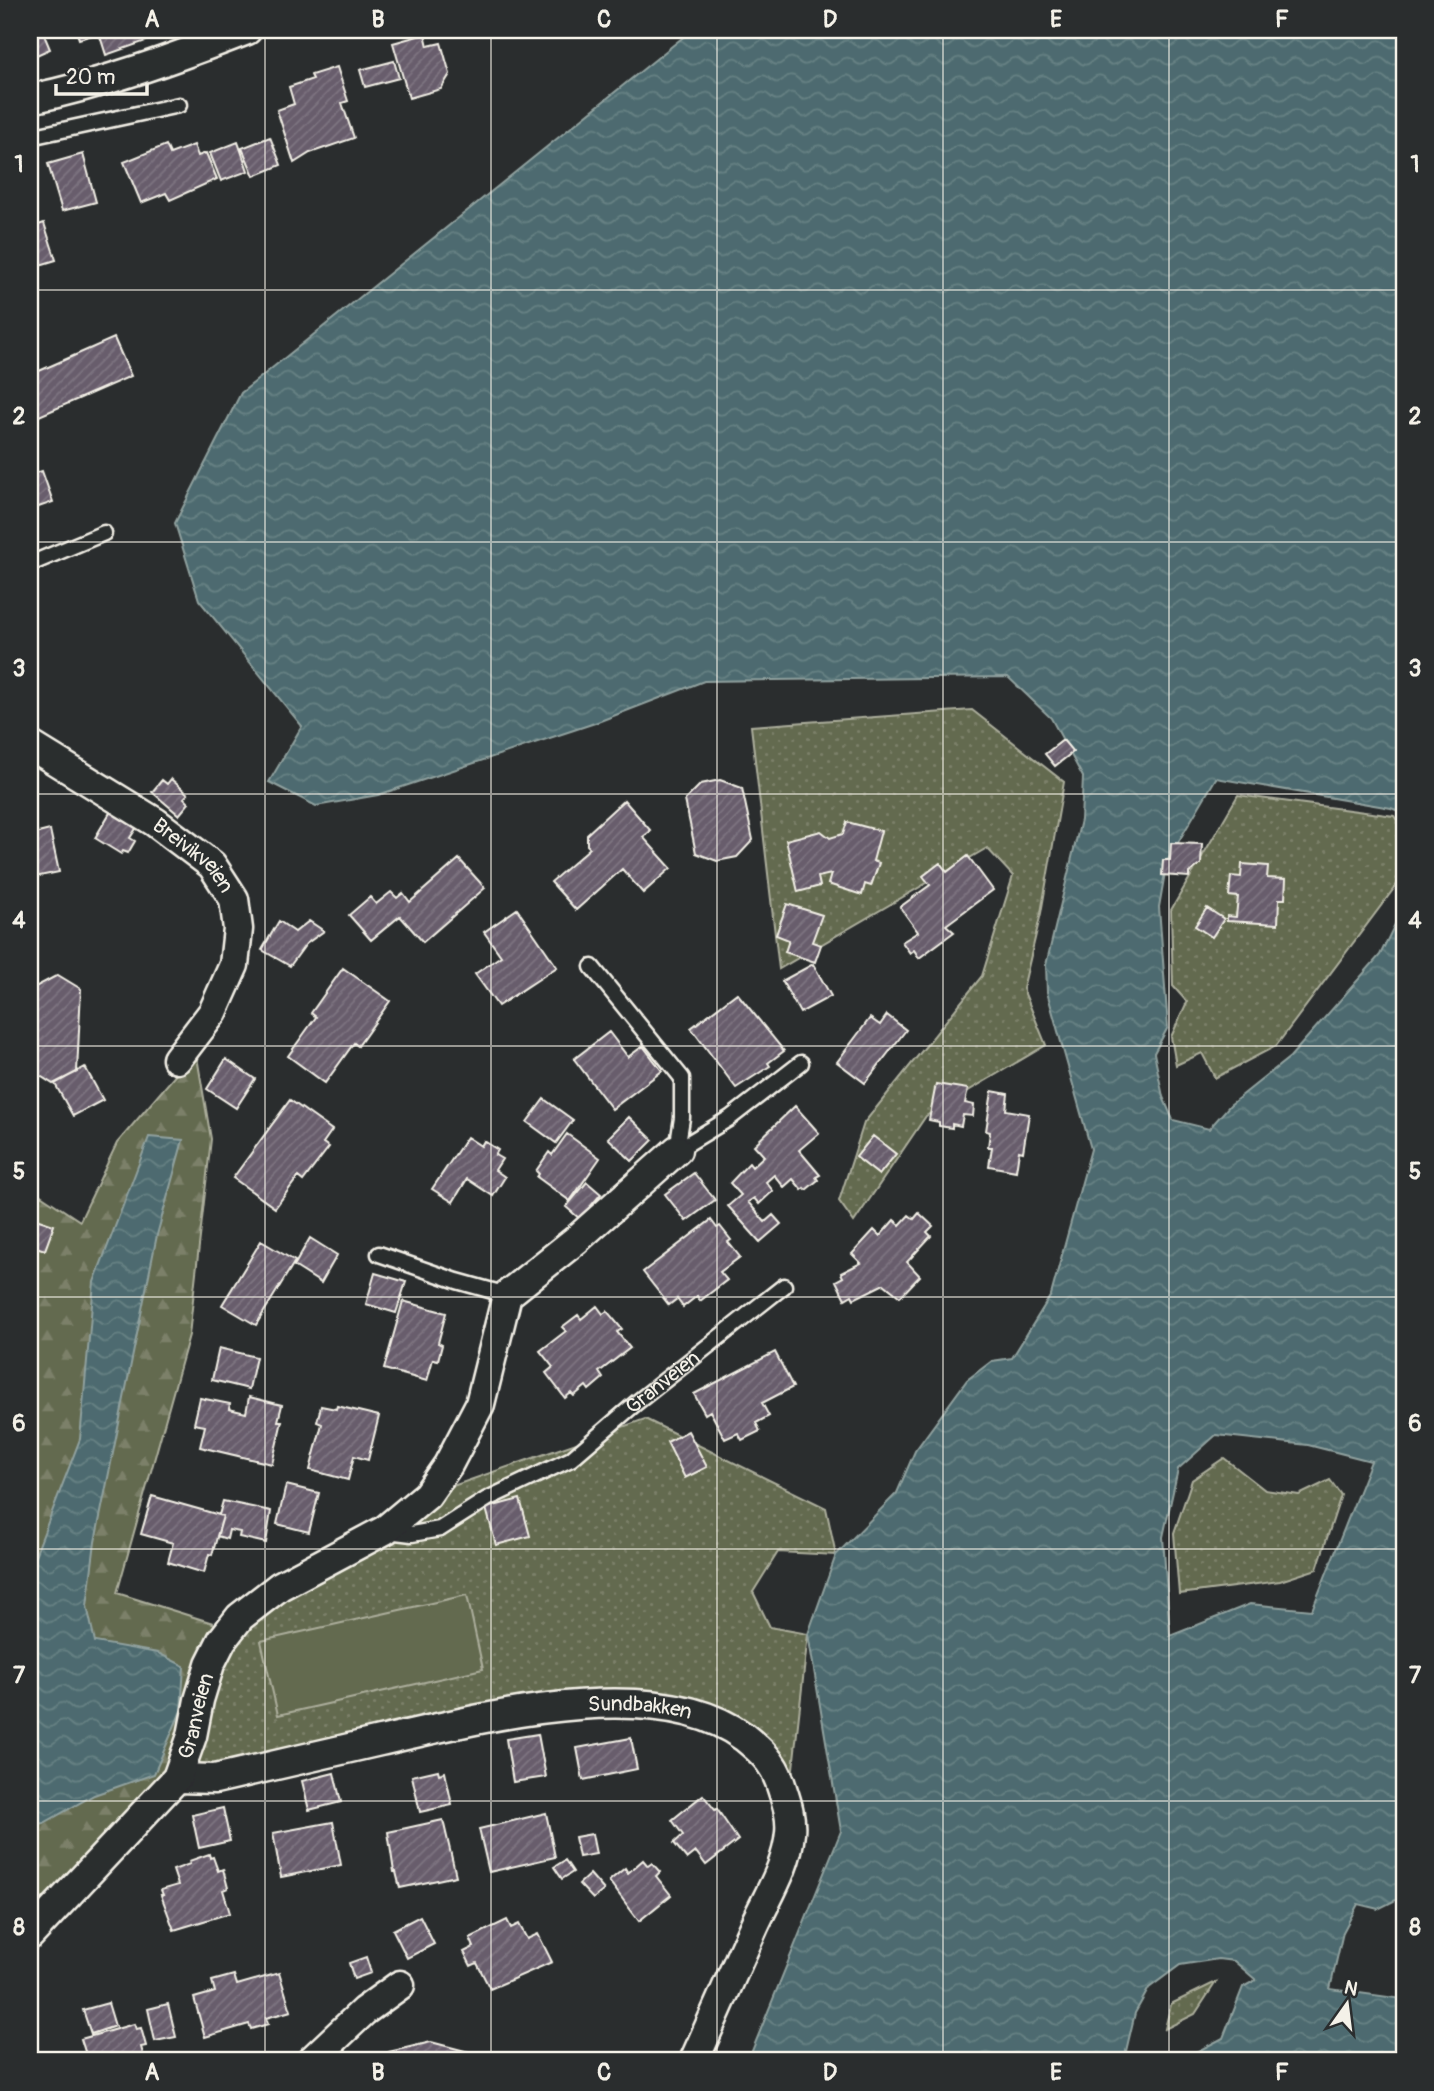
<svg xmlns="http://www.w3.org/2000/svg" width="1434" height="2091" font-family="Pangolin,sans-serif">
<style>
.grass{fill:url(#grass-dots);stroke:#acae9c;stroke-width:2}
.forest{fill:url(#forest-firs);stroke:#acae9c;stroke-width:2}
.pitch{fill:#646a50;stroke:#acae9c;stroke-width:2}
.water{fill:url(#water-waves);stroke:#90a19f;stroke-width:2;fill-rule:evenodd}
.building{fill:url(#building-hatch);stroke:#f4f1e8;stroke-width:2}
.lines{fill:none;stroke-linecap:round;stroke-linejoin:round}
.service-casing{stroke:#f4f1e8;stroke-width:19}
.minor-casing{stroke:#f4f1e8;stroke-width:33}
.service{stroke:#2a2d2e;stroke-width:14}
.minor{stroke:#2a2d2e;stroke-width:28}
.grid{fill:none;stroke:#f4f1e8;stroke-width:2;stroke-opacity:0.55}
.labels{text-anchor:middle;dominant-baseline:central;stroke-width:7;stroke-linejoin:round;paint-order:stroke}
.street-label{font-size:21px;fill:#f4f1e8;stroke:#2a2d2e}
.neatline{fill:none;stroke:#f4f1e8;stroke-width:2.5}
.grid-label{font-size:23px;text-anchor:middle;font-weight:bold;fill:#f4f1e8}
</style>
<defs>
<pattern id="grass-dots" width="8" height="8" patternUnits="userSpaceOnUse" patternTransform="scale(1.75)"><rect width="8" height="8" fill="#646a50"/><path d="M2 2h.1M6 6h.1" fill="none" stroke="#7b8069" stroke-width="1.8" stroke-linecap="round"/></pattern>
<pattern id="forest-firs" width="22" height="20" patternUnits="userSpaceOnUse" patternTransform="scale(1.75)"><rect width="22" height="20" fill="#646a50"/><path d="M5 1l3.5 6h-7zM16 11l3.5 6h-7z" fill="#7b8069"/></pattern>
<pattern id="water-waves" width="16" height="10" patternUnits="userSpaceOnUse" patternTransform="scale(1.75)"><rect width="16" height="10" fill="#4d6b6f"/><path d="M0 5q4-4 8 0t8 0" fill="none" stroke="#678184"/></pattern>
<pattern id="building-hatch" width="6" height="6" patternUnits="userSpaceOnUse" patternTransform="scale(1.75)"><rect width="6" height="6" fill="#685d6c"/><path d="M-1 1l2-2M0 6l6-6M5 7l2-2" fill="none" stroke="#7e7581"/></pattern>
</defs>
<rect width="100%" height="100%" fill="#2a2d2e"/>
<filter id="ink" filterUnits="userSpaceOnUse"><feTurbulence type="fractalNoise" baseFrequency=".0143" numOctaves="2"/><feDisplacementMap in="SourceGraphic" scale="14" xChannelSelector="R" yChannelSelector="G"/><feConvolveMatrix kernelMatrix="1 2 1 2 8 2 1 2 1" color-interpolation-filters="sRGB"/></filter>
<g filter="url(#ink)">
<path class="grass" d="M972 710 1064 782 1041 913 1023 989 1046 1045 926 1116 854 1222 839 1201 864 1123 982 976 1013 876 987 848 779 969 751 726Z
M1238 795 1394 816 1404 830V867L1401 879 1276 1046 1215 1078 1202 1053 1176 1065 1171 1037 1187 1002 1173 986 1171 910Z
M645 1419 826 1508 836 1555 778 1552 753 1592 770 1627 808 1634 787 1822 771 1765 717 1730 637 1705 165 1777 216 1624 227 1623 410 1501Z
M1224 1458 1265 1490 1299 1495 1330 1480 1341 1495 1317 1569 1280 1581 1179 1594 1174 1533 1192 1480Z
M1216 1982 1195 2014 1165 2029 1171 2004Z"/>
<path class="forest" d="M196 1051 211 1139 189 1335 117 1593 216 1624 165 1777 41 1902 30 1895V1188L80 1221 117 1143Z"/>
<path class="pitch" d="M467 1595 483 1669 278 1715 261 1641Z"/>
<path class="water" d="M692 30H1404V813L1391 808 1216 778 1167 861 1159 907 1168 1027 1154 1053 1163 1097 1173 1120 1209 1129 1230 1105 1290 1057 1380 955 1404 906V1896L1378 1909 1358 1904 1343 1932 1330 1989 1403 1999 1397 2061H1179L1223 2038 1243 1987 1256 1980 1234 1961 1218 1959 1180 1965 1149 1988 1135 2013 1126 2051 1128 2061H748L841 1831 808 1634 836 1555 897 1493 915 1451 967 1380 992 1361 1012 1358 1051 1295 1091 1149 1047 992 1046 965 1081 820 1083 777 1051 718 1008 677 704 681 595 723 378 795 316 806 269 782 302 726 199 600 175 523 241 393ZM1216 1435 1308 1445 1371 1461 1312 1610 1250 1604 1170 1636 1163 1537 1178 1469Z
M149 1137 183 1140 157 1235 95 1542 87 1606 95 1642 158 1653 184 1666 181 1711 154 1774 94 1795 44 1823 30 1825V1569L80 1439 94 1282Z"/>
<path class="building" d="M30 30H42L50 49 30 58Z
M76 30H142L146 41 106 55 99 33 79 39Z
M425 34 428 46 441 43 450 74 441 89 409 98 393 43Z
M394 61 399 78 365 87 360 70Z
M337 67 348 101 342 103 354 138 310 153 294 163 277 110 294 104 289 87 313 79 311 75Z
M270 137 281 165 254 176 242 148Z
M238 142 248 171 221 181 210 153Z
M166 145 170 154 194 145 198 156 206 153 217 179 170 200 166 193 141 203 124 162Z
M83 154 96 202 62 211 48 164Z
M44 223 56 260 30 268V228Z
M114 338 131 376 30 420V375Z
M42 471 53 502 30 510V475Z
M1063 740 1073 752 1055 766 1045 754Z
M171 779 188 794 184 798 189 803 179 815 152 792 162 780 167 784Z
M720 780 742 788 753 840 737 857 717 861 696 853 685 800 701 784Z
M624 800 651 831 643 837 671 868 643 893 622 869 576 910 551 882 590 848 587 845V834Z
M111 811 137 827 130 838 135 841 128 853 123 851 121 854 95 838Z
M847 822 881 831 873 861 879 863 871 886 865 884 862 895 828 884 831 874 818 877 820 886 798 892 786 840 821 831 830 838 843 834Z
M50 830 59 872 30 878V835Z
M1171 843 1202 844 1201 864 1189 873V877L1162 875 1163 860H1170Z
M968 856 993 890 946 925 954 932 919 958 914 950 910 953 902 942 918 932 900 907 930 885 923 876 940 863 947 872Z
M459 859 485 888 423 942 400 916 371 940 349 915 370 897 376 904 391 892 397 898 403 893 410 902Z
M1242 864 1268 866 1267 878 1286 879 1285 899H1279L1278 924 1227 921V916L1236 917 1238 897 1229 896 1231 876 1241 877Z
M787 904 822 915 812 942 821 945 815 962 785 952 789 940 776 935Z
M1207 908 1224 919 1212 937 1195 926Z
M517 909 557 967 498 1006 475 974 501 956 484 932Z
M279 921 295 932 309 921 324 931 306 944 290 966 262 950Z
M813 964 831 996 800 1013 782 981Z
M343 968 390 1001 358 1046 354 1043 325 1083 288 1056 316 1017 311 1013Z
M58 975 81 989 77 1072 53 1084 31 1070 35 987Z
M737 993 784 1051 768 1063 770 1066 736 1088 691 1028Z
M887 1015 906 1030 865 1083 837 1062 870 1018 880 1025Z
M609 1032 628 1057 643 1046 662 1071 612 1109 574 1059Z
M226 1059 255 1079 236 1108 207 1089Z
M85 1067 103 1100 73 1116 55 1084Z
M936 1084 968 1089 965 1103 974 1105 973 1116 963 1115 961 1126 952 1124V1128L939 1126V1122L929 1120Z
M992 1091 1008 1094 1006 1110 1029 1114 1023 1152 1019 1151 1016 1171 989 1166 992 1147H988L990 1132 986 1131Z
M544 1099 573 1120 556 1143 527 1122Z
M290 1100 332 1130 323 1143 329 1147 303 1181 298 1177 275 1208 233 1178Z
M795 1106 819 1133 799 1150 820 1175 816 1177 818 1180 806 1190 804 1188 802 1190 793 1179 784 1187 774 1175 766 1182 773 1191 759 1204 754 1198 748 1202 765 1222 773 1215 781 1224 760 1242 728 1206 741 1195 730 1183 749 1163 752 1167 764 1156 754 1145Z
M629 1117 653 1140 632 1161 608 1138Z
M567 1134 600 1158 570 1201 537 1177 539 1174 536 1171 549 1152 552 1155Z
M873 1136 896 1154 879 1175 856 1157Z
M467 1137 481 1146 484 1141 498 1150 495 1155 502 1159 495 1170 505 1177 493 1196 467 1179 453 1202 432 1189Z
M694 1173 715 1200 686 1221 665 1194Z
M587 1182 601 1194 580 1219 566 1207Z
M919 1213 933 1226 927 1232 931 1236 907 1262 920 1276 900 1297 884 1284 854 1299 852 1295 845 1299 836 1281 843 1277 841 1273 861 1263 852 1254 874 1230 880 1236 894 1220 900 1225 909 1215 914 1219Z
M30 1217 54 1225 45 1250 30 1245Z
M711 1220 717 1228 720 1226 731 1240 728 1242 740 1257 720 1272 727 1280 700 1301 697 1296 683 1307 677 1299 669 1305 643 1272Z
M310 1238 337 1255 321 1283 294 1266Z
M261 1241 295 1261 256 1325 222 1305Z
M375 1273 406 1282 396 1313 366 1304Z
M403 1301 446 1313 438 1343 442 1345 438 1360 433 1359 427 1381 384 1369Z
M597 1306 603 1314 607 1311 622 1329 617 1332 630 1348 599 1372 603 1378 589 1390 586 1386 574 1396 571 1393 565 1398 546 1373 553 1367 540 1351 566 1331 562 1327 578 1315 581 1319Z
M219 1348 256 1357 249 1389 212 1380Z
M775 1352 793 1387 762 1403 769 1416 756 1423 760 1431 742 1440 738 1433 725 1439 710 1411 705 1414 694 1394Z
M249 1397 282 1405 278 1421H282L272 1464 200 1447 205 1426 194 1424 200 1398 230 1404 229 1409 246 1413Z
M321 1406 336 1409 337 1406 379 1416 368 1460 354 1456 348 1480 310 1470 322 1424 317 1422Z
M688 1431 707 1467 685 1478 667 1442Z
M286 1485 319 1493 309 1532 277 1524Z
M152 1496 223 1516 212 1555 209 1554 204 1573 168 1562 173 1543 141 1534Z
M520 1499 530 1536 496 1545 486 1508Z
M223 1501 271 1511 266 1543 239 1537 240 1532 229 1530 227 1539 217 1536 223 1516 219 1515Z
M538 1734 546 1777 513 1782 506 1739Z
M631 1738 637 1769 583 1780 577 1748Z
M438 1770 439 1774 445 1772 452 1805 420 1812 412 1776Z
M334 1773 341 1802 309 1810 302 1781Z
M703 1795 715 1810 717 1809 738 1840 706 1865 696 1852 687 1859 674 1843 683 1835 672 1820Z
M223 1808 230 1841 199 1848 192 1815Z
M546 1813 555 1857 489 1872 479 1829Z
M443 1820 456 1876 400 1888 396 1872H394L388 1832Z
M333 1822 341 1865 281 1877 273 1833Z
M592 1834 596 1854 579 1857 575 1837Z
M209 1854 210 1858 213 1857 218 1871 223 1869 228 1888 223 1890 230 1913 174 1930 161 1895H163L161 1890 178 1885 173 1870 190 1864 189 1861Z
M565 1860 573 1872 562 1879 554 1867Z
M643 1860 648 1866 652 1863 660 1872 656 1876 671 1895 639 1921 609 1881 625 1868 628 1873Z
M590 1874 604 1890 593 1899 579 1884Z
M420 1916 434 1944 407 1958 393 1930Z
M507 1920 511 1928 519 1924 527 1939 538 1934 552 1962 490 1989 477 1963 471 1966 464 1952 474 1947 470 1938Z
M366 1957 371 1973 354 1979 349 1963Z
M279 1973 291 2011 266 2018 268 2024 251 2029 249 2024 205 2037 194 1998 215 1992 212 1981 234 1975 237 1985Z
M108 2003 115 2026 91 2034 83 2010Z
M168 2004 176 2037 155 2041 148 2009Z
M134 2024 136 2029 141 2028 146 2046 141 2047 145 2061H88L81 2039Z
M431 2042 469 2052 467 2061H379L389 2052Z"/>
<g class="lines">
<defs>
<g id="service">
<path d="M187 30 194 51"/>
<path d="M30 137 179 105"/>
<path d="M30 564 104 533"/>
<path d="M592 967 682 1078V1118L677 1150"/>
<path d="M677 1150 730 1118 801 1063"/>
<path d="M379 1254 457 1281 507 1295"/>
<path id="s1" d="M387 1531 412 1534 440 1529 487 1499 571 1459 636 1403 784 1286"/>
</g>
<g id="minor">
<path d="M30 99C104 84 177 57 247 30"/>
<path id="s2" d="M30 745 155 822 212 865 234 899 238 929 234 965 213 1012 177 1059"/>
<path id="s3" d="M177 1778 215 1779C270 1766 325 1754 380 1741 478 1719 656 1671 744 1737 760 1750 773 1761 780 1782 785 1798 792 1815 790 1833 787 1867 768 1895 754 1926 734 1971 714 2016 694 2061"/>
<path id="s4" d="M30 1935 177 1778 192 1736 199 1700 210 1664 222 1640 240 1617 280 1586 385 1530 427 1495 448 1465 480 1404 507 1295 576 1240 677 1150"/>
<path d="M311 2061 364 2011 400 1985"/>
</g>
</defs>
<use href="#service" class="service-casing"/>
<use href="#minor" class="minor-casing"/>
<use href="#service" class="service"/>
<use href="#minor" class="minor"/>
</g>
</g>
<path class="grid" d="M265 30V2061M491 30V2061M717 30V2061M943 30V2061M1169 30V2061M30 290H1404M30 542H1404M30 794H1404M30 1046H1404M30 1297H1404M30 1549H1404M30 1801H1404"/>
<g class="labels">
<g class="street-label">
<text stroke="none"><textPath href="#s2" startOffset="198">Breivikveien</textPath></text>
<text stroke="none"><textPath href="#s1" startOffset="322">Granveien</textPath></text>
<text stroke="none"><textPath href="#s3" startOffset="471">Sundbakken</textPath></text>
<text stroke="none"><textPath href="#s4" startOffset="280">Granveien</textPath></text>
</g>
</g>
<rect width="1434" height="2091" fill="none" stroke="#2a2d2e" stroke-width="77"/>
<g transform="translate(1347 2004) rotate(14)" stroke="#2a2d2e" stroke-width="5" paint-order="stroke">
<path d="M0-5L12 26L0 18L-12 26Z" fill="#f4f1e8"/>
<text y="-10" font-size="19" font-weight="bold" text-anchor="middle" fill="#f4f1e8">N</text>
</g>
<path d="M56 84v10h91v-10" fill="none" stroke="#f4f1e8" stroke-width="3.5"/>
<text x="66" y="84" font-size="21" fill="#f4f1e8" stroke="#2a2d2e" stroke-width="5" paint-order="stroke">20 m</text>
<rect x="38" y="38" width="1358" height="2014" class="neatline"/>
<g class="grid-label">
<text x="152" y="27">A</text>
<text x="378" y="27">B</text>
<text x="604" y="27">C</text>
<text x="830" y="27">D</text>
<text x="1056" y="27">E</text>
<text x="1282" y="27">F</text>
<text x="19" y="172">1</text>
<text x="1415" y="172">1</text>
<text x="19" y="424">2</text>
<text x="1415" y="424">2</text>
<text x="19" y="676">3</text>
<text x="1415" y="676">3</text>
<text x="19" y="928">4</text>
<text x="1415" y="928">4</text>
<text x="19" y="1179">5</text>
<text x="1415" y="1179">5</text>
<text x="19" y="1431">6</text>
<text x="1415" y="1431">6</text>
<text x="19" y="1683">7</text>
<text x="1415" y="1683">7</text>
<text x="19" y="1935">8</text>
<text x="1415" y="1935">8</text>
<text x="152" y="2080">A</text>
<text x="378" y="2080">B</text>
<text x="604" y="2080">C</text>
<text x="830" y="2080">D</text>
<text x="1056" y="2080">E</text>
<text x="1282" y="2080">F</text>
</g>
</svg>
